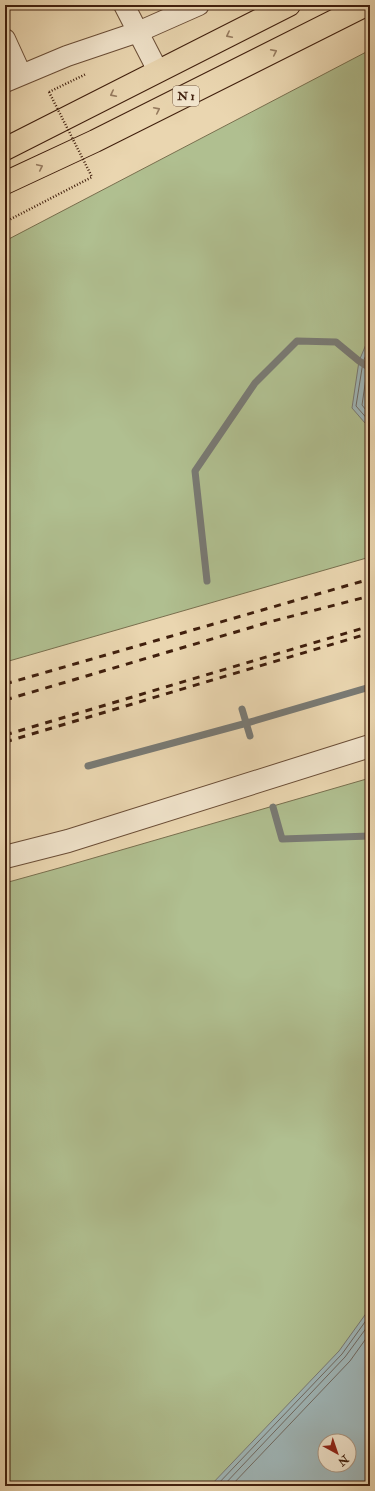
<svg xmlns="http://www.w3.org/2000/svg" width="375" height="1491" font-family="'IM FELL Double Pica',serif">
<style>
.green{fill:#b0bf90;stroke:#786f4e;fill-rule:evenodd}
.water{fill:#9fb6b8;stroke:#797a74;fill-rule:evenodd}
.lines{fill:none;stroke-linecap:round;stroke-linejoin:round}
.shore{stroke:#706a62;stroke-width:1}
.stream{stroke:#797a74;stroke-width:7}
.minor-casing{stroke:#6a4d36;stroke-width:22}
.tertiary-casing{stroke:#6a4d36;stroke-width:24}
.trunk-casing{stroke:#401f0d;stroke-width:24}
.path{stroke:#401f0d;stroke-width:2.5;stroke-dasharray:1 2;stroke-linecap:butt}
.minor{stroke:#f1e4cc;stroke-width:20}
.tertiary{stroke:#f1e4cc;stroke-width:22}
.trunk{stroke:#ead6b0;stroke-width:22}
.rail{stroke:#401f0d;stroke-width:3;stroke-dasharray:7 7;stroke-linecap:butt}
.path-bridge{stroke:#401f0d;stroke-width:2.5;stroke-dasharray:1 2;stroke-linecap:butt}
.oneway{stroke:#957a5e}
.labels{text-anchor:middle;dominant-baseline:central;stroke-width:4;stroke-linejoin:round;paint-order:stroke}
.shield{fill:#f1e4cc;stroke:#755a46;stroke-width:1}
.shield-label{font-size:12px;font-weight:bold;fill:#401f0d}
</style>
<rect width="100%" height="100%" fill="#ead6b0"/>
<filter id="stains"><feTurbulence type="fractalNoise" baseFrequency=".005" numOctaves="4"/><feColorMatrix values="0 0 0 0 .2 0 0 0 0 .09 0 0 0 0 .02 0 0 0 .5 -.17"/></filter>
<radialGradient id="worn" r=".72"><stop offset=".6" stop-color="#630" stop-opacity="0"/><stop offset="1" stop-color="#630" stop-opacity=".3"/></radialGradient>
<path class="green" d="M370 50V557L9 661 5 654V241Z
M370 778V1486H5V883L59 868ZM325 1441H349V1465H325Z"/>
<path class="water" d="M370 335V427L365 423 352 408 359 361Z
M370 1308V1480L363 1486H210L339 1351ZM325 1441H349V1465H325Z"/>
<g class="lines">
<path class="shore" d="M370 346 363 362 356 406 370 422
M370 358 368 364 362 405 370 415
M216 1486 342 1354 370 1315
M223 1486 345 1357 370 1323
M231 1486 350 1361 370 1333"/>
<path class="stream" d="M207 581 195 471 255 383 297 341 336 342 359 361 370 368
M242 709 250 736
M88 766 247 723 370 687
M273 807 282 839 370 836"/>
<defs>
<path id="minor" d="M124 5 158 71
M5 39 21 74
M5 82 67 56 138 32 199 5"/>
<path id="tertiary" d="M5 857 68 841 370 746"/>
<path id="trunk" d="M5 149 289 5
M5 183 95 141 366 5"/>
</defs>
<use href="#minor" class="minor-casing"/>
<use href="#tertiary" class="tertiary-casing"/>
<use href="#trunk" class="trunk-casing"/>
<path class="path" d="M49 92 86 74
M5 222 92 177"/>
<use href="#minor" class="minor"/>
<use href="#tertiary" class="tertiary"/>
<use href="#trunk" class="trunk"/>
<path class="rail" d="M5 684 370 579
M5 700 273 621 370 596
M5 735 370 626
M5 742 370 633"/>
<path class="path-bridge" d="M49 92 92 177"/>
</g>
<defs><path id="oneway-chevron" d="M-2-3.5L2.5 0L-2 3.5" fill="none" stroke-width="1.6" stroke-linecap="round" stroke-linejoin="round"/></defs>
<g class="oneway">
<use href="#oneway-chevron" transform="translate(229 35) rotate(153)"/>
<use href="#oneway-chevron" transform="translate(274 52) rotate(-26)"/>
<use href="#oneway-chevron" transform="translate(113 94) rotate(153)"/>
<use href="#oneway-chevron" transform="translate(157 110) rotate(-26)"/>
<use href="#oneway-chevron" transform="translate(40 167) rotate(-25)"/>
</g>
<g class="labels">
<rect class="shield" x="173" y="86" width="26" height="20" rx="3"/>
<g class="shield-label">
<text x="186" y="96">N 1</text>
</g>
</g>
<rect width="375" height="1491" fill="none" stroke="#ead6b0" stroke-width="20"/>
<rect x="6" y="6" width="363" height="1479" fill="none" stroke="#401f0d" stroke-width="2"/>
<rect x="10" y="10" width="355" height="1471" fill="none" stroke="#401f0d"/>
<g transform="translate(337 1453) rotate(140)"><circle r="19" fill="#f1e4cc" stroke="#aa9580"/>
<path d="M0-3L7 15L0 10L-7 15Z" fill="#8f2418"/>
<text y="-6" font-size="11" font-weight="bold" text-anchor="middle" fill="#401f0d">N</text>
</g>
<rect width="100%" height="100%" filter="url(#stains)"/>
<rect width="100%" height="100%" fill="url(#worn)"/>
</svg>
